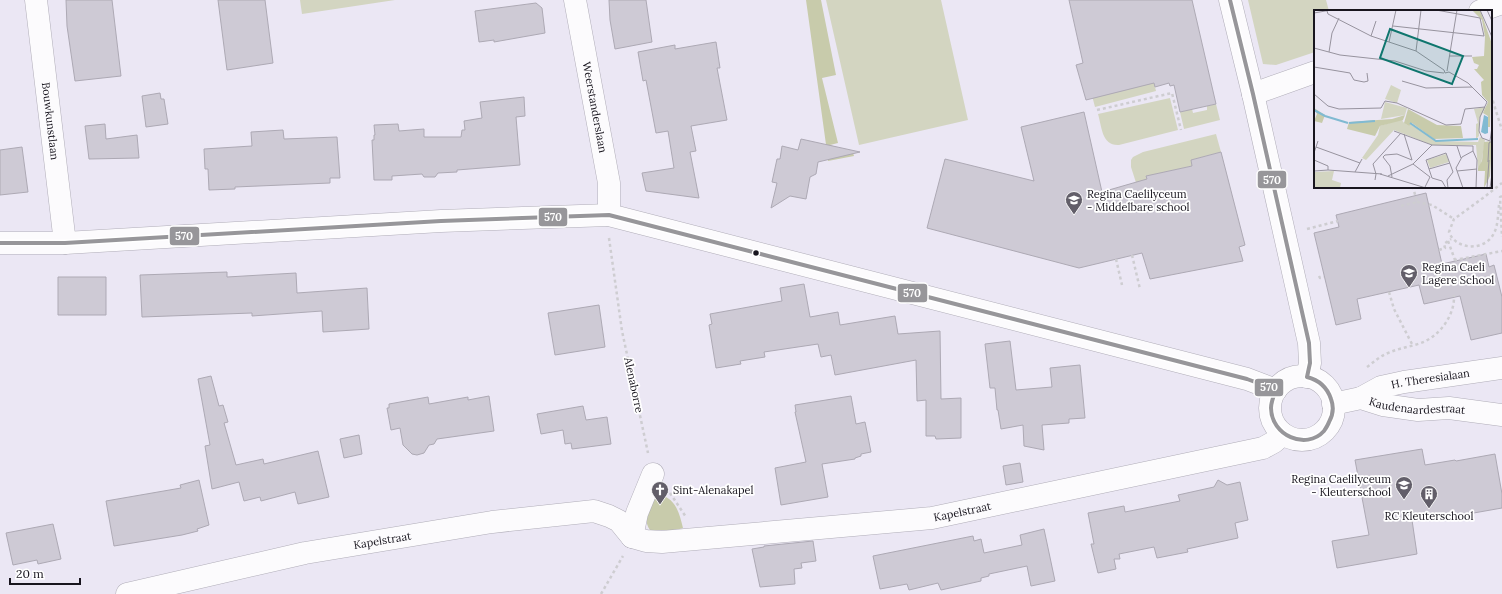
<svg xmlns="http://www.w3.org/2000/svg" width="1502" height="594" font-family="Lora,serif">
<style>
.green{fill:#d3d5c1}
.forest{fill:#c8cbab}
.building{fill:#cecad5;stroke:#ada9b4}
.lines{fill:none;stroke-linecap:round;stroke-linejoin:round}
.minor-casing{stroke:#b0adb8;stroke-width:23}
.path{stroke:#cecdd1;stroke-width:2.5;stroke-dasharray:3 3;stroke-linecap:butt}
.minor{stroke:#fcfbfd;stroke-width:22}
.bus-1-casing{stroke:#fff;stroke-width:7}
.bus-1{stroke:#97969a;stroke-width:4}
.bus-dot{fill:#18151e;stroke:#fff;stroke-width:1.5}
.labels{text-anchor:middle;dominant-baseline:central;stroke-width:3.5;stroke-linejoin:round;paint-order:stroke}
.street-label{font-size:11px;fill:#18151e;stroke:#fff}
.poi-label{font-size:11px;fill:#18151e;stroke:#fff;text-anchor:start}
.inset-river{fill:none;stroke:#80bad2;stroke-width:2}
.inset-road{fill:none;stroke:#97939e;stroke-width:1}
.view{fill:#0f766e;fill-opacity:0.15;stroke:#0f766e;stroke-width:2}
.inset-edge{fill:none;stroke:#18151e;stroke-width:2}
.line-badge{stroke:#fff;stroke-width:1.5}
.badge-label{font-size:11px;text-anchor:middle;font-weight:bold;fill:#fff}
</style>
<rect width="100%" height="100%" fill="#ebe7f4"/>
<path class="green" d="M300 0H395L302 14Z
M826 0H941L968 120 859 145Z
M1248 0H1326L1329 11H1315V52L1276 65 1263 64Z
M1153 79 1156 91 1095 107 1090 88Z
M1170 98 1178 130 1119 145C1102 146 1102 128 1098 114Z
M1216 104 1220 120 1184 129 1180 112 1192 109 1193 113 1207 110V106Z
M1216 134 1221 152 1191 160 1192 166 1147 176 1154 207 1139 192 1131 167V160L1133 157 1143 152Z"/>
<path class="forest" d="M806 0H821L836 75 822 78 838 143 830 145 853 153 854 156 828 161V159Z
M659 494C676 499 679 512 683 528L676 530H650C642 519 649 506 653 495Z"/>
<path class="building" d="M66 0H112L121 76 75 81 67 26Z
M218 0H265L273 63 227 70Z
M609 0H646L652 42 615 49 610 20Z
M1069 0H1192L1216 104 1180 112 1174 85 1170 86 1169 83 1155 87 1154 83 1086 100 1076 65 1083 63Z
M536 3 542 8 545 33 494 42V40L479 42 475 11Z
M716 42 720 68H717L727 120 691 126 696 151 690 152 699 198 646 191 642 173 674 168 668 131 656 133 646 80 643 81 638 52 675 45V49Z
M160 93 161 99H164L168 124 146 127 142 96Z
M524 97 525 116 516 117 520 165 457 170V172L438 173 435 177H424L422 174 392 176V180H374L372 140H374V135H375L374 125 398 124 399 131 424 129V137H461L462 130H465L464 121 482 118 480 102Z
M1084 112 1102 192 1147 179 1146 176 1192 166 1191 160 1221 152 1245 245 1239 247 1243 261 1150 279 1142 253 1079 268 927 228 945 159 1034 181 1021 127Z
M105 124 106 139 137 135 139 158 89 159 85 126Z
M283 130 284 139 337 137 340 178H330V183L235 187V189L209 190 208 169H205L204 149 252 146 251 132Z
M801 139 860 152 818 162 816 174 810 177 806 199 790 196 771 208 777 183 772 182 777 159H780L782 146 798 150Z
M22 147 28 192 0 195V150Z
M1426 193 1442 264 1486 254 1489 267 1494 265 1502 297V333L1471 340 1460 296 1424 304 1419 285 1357 299 1361 319 1336 325 1314 233 1339 227 1336 215Z
M227 272V277L296 273 297 293 367 288 369 329 323 332 322 311 252 316V313L142 317 140 275Z
M58 277H106V315H58Z
M804 284 810 317 838 312 840 325 895 316 898 334 940 331 941 399 961 398V438L936 439 935 436H926V400L917 401 916 360 835 375 831 355 821 357 818 344 764 352 765 357 740 361 741 364 716 368 709 325 712 324 710 314 782 301 780 288Z
M599 305 605 347 555 355 548 313Z
M1010 341 1016 390 1052 387 1050 368 1080 365 1085 418 1069 419V423L1042 425 1044 450 1024 446 1023 425 1001 429 998 410H997L995 388H990L985 344Z
M211 376 219 406 223 405 228 422 224 423 236 465 263 459 264 464 318 451 329 497 298 504 295 492 261 501 260 497 244 501 239 482 212 489 205 446 210 445 198 379Z
M489 396 494 431 437 439 434 444 429 445 424 453 417 455 412 454 403 445 400 428 391 430 387 408H389V404L428 397 429 404 468 397V400Z
M851 396 856 424 865 422 871 452 861 454V456L855 458V459L822 464 828 497 781 505 775 468 806 462 795 412H796L795 405Z
M583 406 586 420 607 417 611 444 572 449 571 443 565 444 563 430 541 434 537 414Z
M359 435 362 454 344 458 340 439Z
M1422 449 1425 465 1455 460 1456 461 1495 454 1502 494V508L1451 517 1450 514 1412 520 1417 554 1337 568 1332 541 1369 535 1355 460Z
M1020 463 1023 482 1006 485 1003 466Z
M199 480 209 525 197 529 198 531 182 535 114 546 106 501 181 488 180 485Z
M1218 480 1227 485 1240 482 1248 520 1235 523 1238 538 1187 549 1188 552 1157 558 1154 547 1119 554 1120 559H1114L1116 569 1098 573 1091 544H1094L1088 513 1124 506 1125 512 1180 501 1178 495 1214 487Z
M53 524 61 559 38 564 37 560 13 565 6 533Z
M1044 529 1055 581 1031 586 1027 566 989 574V576L981 578V581L941 590 938 583 909 590 907 584 880 589 873 556 973 536 974 541 981 539 984 553 1022 545 1020 535Z
M813 541 816 561 801 563 802 568 794 569 795 584 760 587 752 549 764 547V546Z"/>
<g class="lines">
<defs>
<g id="minor">
<path id="s1" d="M36 0 65 243"/>
<path id="s2" d="M575 0 609 183V215"/>
<path d="M1230 0 1253 94 1309 343 1310 363 1307 377"/>
<path d="M1480 11 1502 3"/>
<path d="M1253 94 1315 72"/>
<path d="M0 243H65L441 221 609 215 1247 379 1276 390"/>
<circle cx="1302" cy="408" r="32"/>
<path id="s3" d="M1361 398 1381 387 1404 382 1502 368"/>
<path id="s4" d="M1333 404 1361 398 1383 405 1418 410 1449 408 1502 415"/>
<path d="M632 537 637 513 653 474"/>
<path id="s5" d="M127 594 305 553 492 522 594 511 609 516 619 521 632 537 646 541 662 542 932 518 1263 448 1274 442 1283 434"/>
</g>
</defs>
<use href="#minor" class="minor-casing"/>
<path class="path" d="M1491 95 1502 130
M1097 110 1172 93 1181 130
M1502 196 1500 197 1502 237
M1417 202 1432 205 1454 219
M1499 205C1498 214 1498 226 1494 233 1486 251 1456 251 1449 232L1454 219 1483 198 1502 183
M1401 206 1417 202 1413 187
M1307 229 1338 221
M609 238 622 331 648 453
M1448 241 1455 260
M1439 250 1445 248 1444 244 1451 239
M1132 255 1140 289
M1116 259 1122 285
M1455 261V260L1502 251
M1319 276 1320 278 1324 277
M1389 292 1394 309 1413 346
M1367 367C1374 362 1380 356 1388 353 1399 348 1410 347 1421 343 1440 336 1455 315 1454 295
M670 493 686 517
M601 594 623 556"/>
<use href="#minor" class="minor"/>
<defs>
<path id="bus-1" d="M0 243H65L441 221 609 215 1247 379 1276 390C1274 395 1271 402 1271 408 1271 435 1306 451 1324 431 1326 428 1328 425 1329 422 1333 415 1334 407 1331 399 1327 387 1319 380 1307 377L1310 363 1309 343 1253 94 1230 0"/>
</defs>
<use href="#bus-1" class="bus-1-casing"/>
<use href="#bus-1" class="bus-1"/>
</g>
<defs>
<symbol id="school-pin" viewBox="-11 -11 22 30"><path d="M0 17L-7.5 6A9.5 9.5 0 1 1 7.5 6Z" fill="#625e69" stroke="#fff"/><path d="M0-5L7-2L0 1L-7-2ZM-4 1L0 2.5L4 1V4Q0 6-4 4Z" fill="#fff"/></symbol>
<symbol id="church-pin" viewBox="-11 -11 22 30"><path d="M0 17L-7.5 6A9.5 9.5 0 1 1 7.5 6Z" fill="#625e69" stroke="#fff"/><path d="M-1.2-6h2.4v3.5h3.3v2.4h-3.3V6h-2.4V-.1h-3.3v-2.4h3.3Z" fill="#fff"/></symbol>
<symbol id="building-pin" viewBox="-11 -11 22 30"><path d="M0 17L-7.5 6A9.5 9.5 0 1 1 7.5 6Z" fill="#625e69" stroke="#fff"/><path d="M-4-6H4V6H1V3H-1V6H-4ZM-2.5-4.3h1.7v1.8h-1.7ZM.8-4.3h1.7v1.8H.8ZM-2.5-1h1.7V.8h-1.7ZM.8-1h1.7V.8H.8Z" fill="#fff"/></symbol>
</defs>
<g fill-rule="evenodd">
<use href="#school-pin" x="1064" y="190" width="20" height="27"/>
<use href="#school-pin" x="1399" y="263" width="20" height="27"/>
<use href="#school-pin" x="1394" y="475" width="20" height="27"/>
<use href="#church-pin" x="650" y="480" width="20" height="27"/>
<use href="#building-pin" x="1419" y="484" width="20" height="27"/>
</g>
<circle class="bus-dot" cx="756" cy="253" r="3.5"/>
<g class="labels">
<g class="street-label">
<text stroke="none"><textPath href="#s2" startOffset="109">Weerstanderslaan</textPath></text>
<text stroke="none"><textPath href="#s1" startOffset="122">Bouwkunstlaan</textPath></text>
<text stroke="none"><textPath href="#s3" startOffset="73">H. Theresialaan</textPath></text>
<text transform="translate(634 385) rotate(78)">Alenaborre</text>
<text stroke="none"><textPath href="#s4" startOffset="86">Kaudenaardestraat</textPath></text>
<text stroke="none"><textPath href="#s5" startOffset="855">Kapelstraat</textPath></text>
<text stroke="none"><textPath href="#s5" startOffset="261">Kapelstraat</textPath></text>
</g>
<g class="poi-label">
<text x="1087" y="194">Regina Caelilyceum<tspan x="1087" dy="13">- Middelbare school</tspan></text>
<text x="1422" y="267">Regina Caeli<tspan x="1422" dy="13">Lagere School</tspan></text>
<text x="1391" y="479" text-anchor="end">Regina Caelilyceum<tspan x="1391" dy="13">- Kleuterschool</tspan></text>
<text x="673" y="490">Sint-Alenakapel</text>
<text x="1429" y="516" text-anchor="middle">RC Kleuterschool</text>
</g>
</g>
<g transform="translate(1314 10)">
<rect width="178" height="178" fill="#ebe7f4"/>
<path d="M77 75 87 80 83 93 71 89ZM71 92 93 98 91 105 67 109ZM172 97 165 109V126L162 129V114L164 113 160 99ZM88 109 89 112 95 116 96 114 123 131 164 132 166 127 171 130 167 155 164 158 162 135H118L80 120 52 150 48 148 64 125 66 116ZM132 144 135 152 116 158 113 150ZM20 161 18 170 27 173 26 178 0 177V162Z" fill="#d3d5c1"/>
<path d="M158 0H166L178 34 176 117H174V106L169 103 174 92 168 85 167 72 170 70 160 59H163L165 55 160 53 158 47 170 46 171 27 168 10ZM0 98 11 105 8 113 0 111 3 104ZM94 99 123 115 147 116 149 128 120 129 98 113 95 116 90 113ZM91 105 89 110 66 116 61 126 33 119 35 112 78 109ZM178 131 176 166 170 178 171 161H164V158L168 151 170 132Z" fill="#c8cbab"/>
<path d="M170 105 174 107V123L171 124 167 122Z" fill="#80bad2"/>
<path class="inset-river" d="M0 100 11 106 34 113M35 113 61 111M96 113 122 131 164 129"/>
<path class="inset-road" d="M166 0 178 27M173 0 178 11M13 1 14 4 57 26 102 41 130 60 131 63 135 62 154 73 173 92 166 107 165 121 168 128 176 131M0 3 17 0M79 16 170 26 166 8 122 0M57 26 62 11M75 32 82 0M0 38 26 45 81 51 112 61 130 63M102 41 107 0M15 42 18 23 25 8M135 46H158M0 57 36 63 40 70 50 72 54 71 53 63M133 61 143 0M88 71 112 78 158 77M0 84 14 96 25 99 67 98 71 91 83 93 132 115 147 114 151 99 171 97M80 121 118 135 159 136V141M176 131 178 117M143 136 147 148M2 137 46 153M159 141 163 150 162 178M0 143 4 131M0 150 14 156V160M174 152 175 133 178 131M115 159 136 153M0 161 14 160 68 164M143 161 163 159M41 162 48 149M66 164 112 178M74 166 99 154M78 167 76 156 69 147 71 145 83 144 98 150 90 124M61 170 62 164 59 154 87 123M111 177 116 167 99 154 118 135M132 178 128 171 118 168 112 150 132 143 139 162 133 170 134 178M149 178 142 158 148 147 159 141M173 178 175 150M176 178 178 164"/>
<path class="view" d="M76 19 149 46 138 74 66 48Z"/>
<rect width="178" height="178" class="inset-edge"/>
</g>
<g class="line-badge">
<rect x="1257" y="170" width="30" height="19" rx="4" fill="#97969a"/>
<rect x="538" y="207" width="30" height="20" rx="4" fill="#97969a"/>
<rect x="169" y="226" width="31" height="20" rx="4" fill="#97969a"/>
<rect x="897" y="283" width="31" height="20" rx="4" fill="#97969a"/>
<rect x="1254" y="378" width="30" height="19" rx="4" fill="#97969a"/>
</g>
<g class="badge-label">
<text x="1272" y="184">570</text>
<text x="553" y="221">570</text>
<text x="184" y="240">570</text>
<text x="912" y="297">570</text>
<text x="1269" y="391">570</text>
</g>
<path d="M10 578v6h70v-6" fill="none" stroke="#18151e" stroke-width="2"/>
<text x="16" y="578" font-size="12" fill="#18151e" stroke="#ffffff" stroke-width="3" paint-order="stroke">20 m</text>
</svg>
